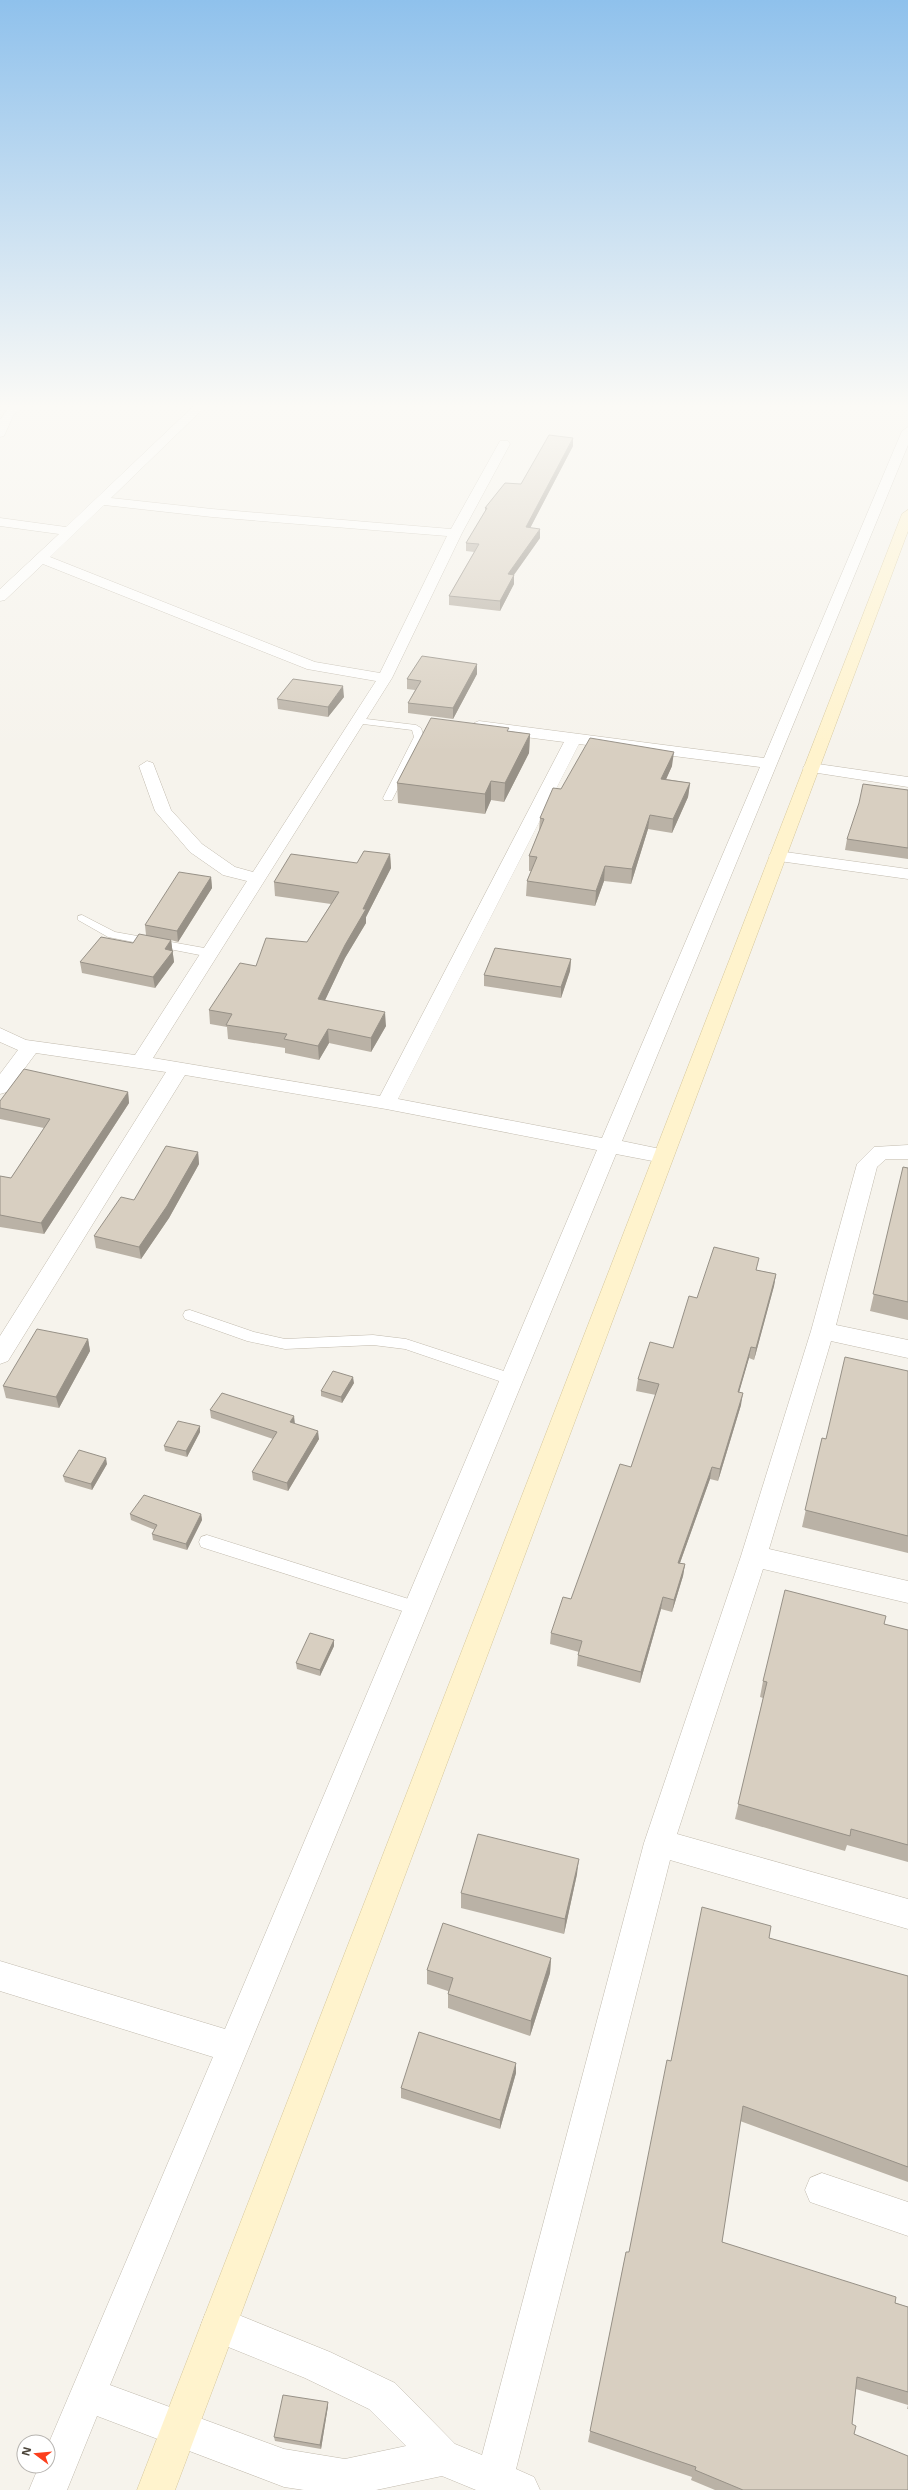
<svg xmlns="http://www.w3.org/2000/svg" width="908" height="2490" font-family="'Noto Sans',sans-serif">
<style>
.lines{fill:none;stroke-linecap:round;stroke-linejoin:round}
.service-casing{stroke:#c2bbae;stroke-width:1}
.minor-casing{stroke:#c2bbae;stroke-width:1}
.secondary-casing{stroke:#d6c79b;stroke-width:1}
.service{fill:#fff;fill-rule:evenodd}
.minor{fill:#fff;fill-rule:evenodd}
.secondary{fill:#fff3cd;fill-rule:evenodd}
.wall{fill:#bab2a6}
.shaded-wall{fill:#979187}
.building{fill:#d8cfc1;stroke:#979187}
</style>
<rect width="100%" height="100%" fill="#f6f3ec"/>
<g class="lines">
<defs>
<path id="service" d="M358 718 416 725 421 728 424 737 392 800H384L383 798 414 737 412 730 355 723V719Z
M82 915 115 932 210 949 216 953 210 957 108 937 78 920V916Z
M190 1310 254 1332 285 1339 373 1335 406 1339 516 1375 519 1379 516 1383 511 1385 405 1349 373 1345 285 1349 247 1341 185 1319 183 1315 185 1311Z
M207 1535 415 1601 421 1603 423 1608 421 1613 415 1615 201 1547 199 1542 201 1537Z"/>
<path id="minor" d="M12 403H23L13 416 4 436 0 437V420Z
M197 403H209L111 498 212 509 451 529 500 441H508L510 444 462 533 392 678 153 1058 380 1096 564 742 479 731 474 729 471 726 474 723 479 721 764 758 902 431 908 427V445L622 1141 670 1151 673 1156 670 1161 663 1163 616 1154 110 2385 284 2449 345 2459 406 2446 369 2409 305 2378 206 2338 201 2325 206 2312 219 2307 330 2352 395 2383 455 2444 482 2455 644 1843 741 1556 811 1331 857 1164 874 1147 908 1145V1159H886L877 1167 836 1325 908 1340V1358L831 1341 769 1549 908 1581V1603L763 1569 677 1834 908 1899V1929L670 1860 516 2469 534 2477 540 2490H476L442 2476 376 2490H304L284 2487 97 2416 67 2490H29L39 2466H48V2445L213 2057 0 1991V1961L225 2029 597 1150 386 1109 185 1075 8 1361 0 1364V1336L166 1072 36 1053 7 1092 0 1094V1074L18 1050 0 1042V1028L26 1040 135 1055 247 881 223 875 190 852 155 811 139 766 147 761 153 763 171 810 202 844 235 867 253 872 376 681 307 669 43 564 5 600 0 601V589L59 534 0 526V518L66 527ZM104 505 212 517 447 536 380 673 315 662 50 557ZM579 744 760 767 602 1138 398 1099Z
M811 763 908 777V787L805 771 803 768 805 765Z
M778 851 908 869V879L772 860 769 856 772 852Z
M822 2173 908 2202V2236L810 2202 805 2190 810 2178Z"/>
<path id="secondary" d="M908 510V531L175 2490H137L902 514Z"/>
</defs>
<use href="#service" class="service-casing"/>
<use href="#minor" class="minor-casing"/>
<use href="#secondary" class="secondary-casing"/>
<use href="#service" class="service"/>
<use href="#minor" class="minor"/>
<use href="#secondary" class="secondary"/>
</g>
<path class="wall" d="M573 446 530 528 540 538 514 575V584L500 611 449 605V596L474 552 466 551V543L485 512V508L521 484Z
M477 664V674L453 719 408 713V703L415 690 407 689V679Z
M344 697 328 717 278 709 277 699Z
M508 731 530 734 529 753 504 802 491 800 485 814 398 803 397 783Z
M672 766 666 779 690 783 688 797 672 833 648 829 631 884 604 881 595 906 526 896 527 881 531 871H529V856L539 831 540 818 561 789Z
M908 790V859L845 850 847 839Z
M390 854 391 868 366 917V923L345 958 325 1000 386 1026 371 1052 329 1043 319 1060 285 1053V1048L228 1039 227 1027 210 1024 209 1010 256 966 307 942 331 904 275 896 274 882 357 863Z
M211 877 212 888 178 942 171 940 174 962 155 988 82 973 80 962 133 943 146 935 145 925Z
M571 959 570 971 561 998 484 986V975Z
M128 1092 129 1103 44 1234 0 1227V1176L11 1178 15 1172 44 1128 0 1119V1101Z
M198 1152 199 1164 169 1218 141 1259 96 1248 94 1236 134 1200Z
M903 1167 908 1168V1320L870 1311Z
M757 1270 776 1274 774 1286 754 1360 749 1358 739 1392 741 1405 718 1481 710 1479 680 1563 685 1564 683 1576 672 1612 661 1609 640 1683 577 1666 578 1655 579 1652 550 1644 551 1633 571 1599 631 1467 656 1395 636 1391 638 1379 673 1348 697 1298Z
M88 1339 90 1351 59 1408 6 1398 3 1386Z
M908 1371V1553L802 1527 822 1438 826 1439Z
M354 1383 342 1403 321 1396V1391Z
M210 1410 295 1424 319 1439 288 1491 253 1480 252 1472 273 1439 211 1418Z
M200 1426V1432L187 1457 165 1451 164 1446Z
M107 1464 92 1490 65 1482 63 1476Z
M130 1514H201L202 1520 187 1550 153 1540 152 1534 155 1530 131 1520Z
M884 1624 908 1630V1862L847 1845 845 1851 735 1819 763 1698 760 1697 763 1681Z
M334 1640V1646L320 1676 297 1669 296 1663Z
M577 1874 564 1934 461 1908V1893Z
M769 1938 908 1976V2182L740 2121 722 2242 908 2307V2409H907L908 2405 856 2389 852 2424 854 2434 908 2490H715L691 2480 692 2477 588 2442 626 2252H629L671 2061Z
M551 1958 550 1973 530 2036 448 2008V1991L427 1984V1970Z
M516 2073 500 2129 401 2098V2088Z
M328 2406 321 2449 275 2441 274 2437Z"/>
<path class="shaded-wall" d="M573 438V446L526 536V527Z
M540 529V538L508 583V574Z
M514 575V584L500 611V601Z
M477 664V674L453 719V708Z
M343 686 344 697 328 717V707Z
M530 734 529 753 504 802 505 783Z
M674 752 672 766 660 793 661 779Z
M491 781V800L485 814V794Z
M690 783 688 797 672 833 673 819Z
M650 815 648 829 631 884 632 869Z
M390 854 391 868 366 917V923L345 958 319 1013 318 999Z
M605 866 604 881 595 906 596 891Z
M211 877 212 888 178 942 177 931Z
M171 940 174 962 155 988 153 977 165 949Z
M571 959 570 971 561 998V987Z
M385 1012 386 1026 371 1052V1038Z
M328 1029 329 1043 319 1060 318 1046Z
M128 1092 129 1103 44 1234 41 1223Z
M198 1152 199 1164 169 1218 141 1259 139 1247Z
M776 1274 774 1286 754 1360 756 1348Z
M88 1339 90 1351 59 1408 56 1397Z
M751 1347 749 1358 736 1403 738 1392Z
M353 1377 354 1383 342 1403 341 1397Z
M743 1393 741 1405 718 1481 720 1469Z
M294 1416 295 1424 290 1422Z
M200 1426V1432L187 1457 186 1451Z
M318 1431 319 1439 288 1491 287 1483Z
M106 1458 107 1464 92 1490 91 1484Z
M712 1467 710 1479 676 1574 678 1563Z
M201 1514 202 1520 187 1550 186 1544Z
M685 1564 683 1576 672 1612 674 1600Z
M663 1597 661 1609 640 1683 641 1672Z
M334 1640V1646L320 1676V1670Z
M579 1859 577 1874 564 1934 565 1919Z
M551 1958 550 1973 530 2036 531 2021Z
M516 2063V2073L500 2129V2120Z
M328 2402V2406L321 2449 320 2445Z"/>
<path class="building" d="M549 435 573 438 526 527 540 529 508 574 514 575 500 601 449 596 479 544 466 543 487 508H485L505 483 521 484Z
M422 656 477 664 453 708 408 703 421 681 407 679Z
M293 679 343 686 328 707 277 699Z
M431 718 509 728 507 731 530 734 505 783 491 781 485 794 397 783Z
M590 738 674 752 661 779 690 783 673 819 650 815 632 869 605 866 596 891 527 881 537 857 529 856 544 819 540 818 553 788 561 789Z
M863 784 908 790V848L847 839 859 803Z
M364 851 390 854 363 909H366L345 945 318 999 385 1012 371 1038 328 1029 318 1046 284 1039 287 1034 226 1025 232 1014 209 1010 240 963 256 966 266 938 307 942 339 892 274 882 291 854 357 863Z
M179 872 211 877 177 931 145 925Z
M139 934 171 940 165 949 173 951 153 977 80 962 101 937 133 943Z
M495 948 571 959 561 987 484 975Z
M24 1069 128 1092 41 1223 0 1215V1176L11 1178 15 1172 50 1119 0 1108V1101Z
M166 1146 198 1152 167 1206 139 1247 94 1236 121 1197 134 1200Z
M903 1167 908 1168V1302L873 1294Z
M714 1247 759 1258 756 1270 776 1274 756 1348 751 1347 738 1392 743 1393 720 1469 712 1467 678 1563 685 1564 674 1600 663 1597 641 1672 578 1655 582 1641 551 1633 563 1597 571 1599 620 1464 631 1467 659 1384 638 1379 650 1342 673 1348 689 1296 697 1298Z
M37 1329 88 1339 56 1397 3 1386Z
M845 1357 908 1371V1536L805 1510 822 1438 826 1439Z
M333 1371 353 1377 341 1397 321 1391Z
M222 1393 294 1416 290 1422 318 1431 287 1483 252 1472 277 1432 210 1410Z
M178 1421 200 1426 186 1451 164 1446Z
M79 1450 106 1458 91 1484 63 1476Z
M144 1495 201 1514 186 1544 152 1534 157 1525 130 1514Z
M785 1590 886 1616 884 1624 908 1630V1845L851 1829 850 1836 738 1804 767 1682 763 1681Z
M310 1633 334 1640 320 1670 296 1663Z
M478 1834 579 1859 565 1919 461 1893Z
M702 1907 771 1926 769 1938 908 1976V2167L743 2106 722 2242 896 2297 895 2303 908 2307V2392L857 2377 852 2424 856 2426 854 2434 908 2456V2490H743L695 2470 696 2467 590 2431 626 2252H629L667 2060 671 2061Z
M443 1923 551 1958 531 2021 448 1994 453 1978 427 1970Z
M419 2032 516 2063 500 2120 401 2088Z
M283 2395 328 2402 320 2445 274 2437Z"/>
<linearGradient id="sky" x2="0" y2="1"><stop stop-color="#8fc1ec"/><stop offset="0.54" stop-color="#fbfaf6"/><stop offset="1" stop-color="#fbfaf6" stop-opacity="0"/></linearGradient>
<rect width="908" height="752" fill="url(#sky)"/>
<g transform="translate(36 2454) rotate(286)"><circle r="19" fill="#ffffff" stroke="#b7b4b0"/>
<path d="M0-3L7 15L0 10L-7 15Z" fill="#fc3f1d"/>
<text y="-6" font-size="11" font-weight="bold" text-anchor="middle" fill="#4b4439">N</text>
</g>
</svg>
